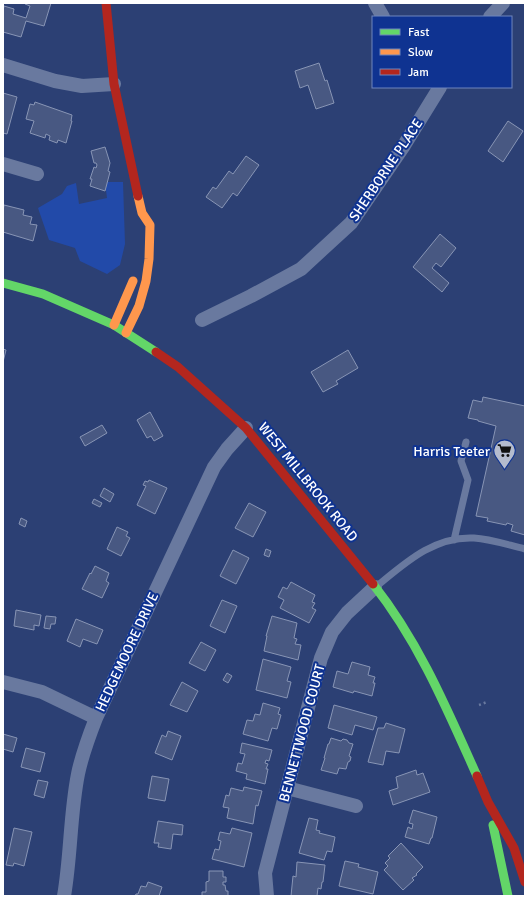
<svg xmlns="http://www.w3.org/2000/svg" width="528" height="899" font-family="Signika,sans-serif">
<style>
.green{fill:#224aa9}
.building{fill:#485882;stroke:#8895b5}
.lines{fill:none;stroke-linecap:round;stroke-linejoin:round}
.path{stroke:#69799f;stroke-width:2.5;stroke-dasharray:2 3;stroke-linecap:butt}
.lane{stroke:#69799f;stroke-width:7}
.street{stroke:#69799f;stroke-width:14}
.fast{stroke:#63d668;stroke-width:9}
.slow{stroke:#ff974d;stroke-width:9}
.jam{stroke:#b3261e;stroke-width:9}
.labels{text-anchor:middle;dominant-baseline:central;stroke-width:4;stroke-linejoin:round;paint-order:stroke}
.street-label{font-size:14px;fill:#fff;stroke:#0f3391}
.poi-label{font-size:14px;fill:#fff;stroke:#0f3391;text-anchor:end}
</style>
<rect width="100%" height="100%" fill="#2c4074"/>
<path class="green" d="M105 182H123L125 244 120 265 107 274 80 261 75 248 49 240 38 208 62 194 67 186 76 183 79 204 107 198Z"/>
<path class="building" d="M25 3H51L44 26 26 21 21 37 3 32V11L4 6 14 9 13 14 26 18 30 6 25 4Z
M319 63 325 81 327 80 334 103 316 109 308 85 300 88 295 71Z
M3 93 17 97 7 134 3 133Z
M35 102 72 115 71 121H72L66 143 58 140 57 143 49 140 50 136 46 134 45 138 30 133 34 121 26 119 30 104 34 105Z
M508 121 523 131 503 162 488 151Z
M105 147 110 163 108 171 110 172 105 191 90 186 92 179H90L94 167 96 168 97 165 96 163H94L91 151Z
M246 156 259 165 237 196 233 193 222 208 206 197 213 187 216 189 229 171 233 174Z
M4 205 24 210 23 215 32 217 30 224 37 225 33 241 3 232V211Z
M440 234 456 248 441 267 436 263 432 268 449 283 442 292 413 267Z
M3 349 6 350 3 362Z
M348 350 358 368 336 381 338 384 323 392 311 372Z
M483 397 525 406V535L511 531 513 525 507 523 506 525 487 521 488 518 476 516 496 426 478 421V420L468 418 473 400 482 402Z
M150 412 163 436 154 441 151 436 147 438 137 420Z
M102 425 107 433 85 446 80 437Z
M149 480 167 488 155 514 137 505 146 486 143 485 145 481 148 482Z
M104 488 114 494 110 502 100 496Z
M94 499 102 503 100 507 92 503Z
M249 503 266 512 253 537 235 528Z
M21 518 27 521 25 527 19 524Z
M117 527 128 532 126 536 130 538 121 556 107 549Z
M266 549 271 551 269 557 264 555Z
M233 550 249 558 236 584 220 576Z
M95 566 109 573 106 581 109 583 102 598 82 589 90 573 91 574Z
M291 582 315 595 312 602 315 603 312 608 316 610 309 623 280 608 284 600 278 597 283 587 287 589Z
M222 600 237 606 225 633 210 626Z
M16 610 41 615 39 626 34 625V630L14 626Z
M46 616 56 617 55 624H51L50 629 44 628Z
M272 616 297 623 294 638 297 639 295 644 301 645 298 660 264 651 267 636H266Z
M76 619 103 630 97 644 83 639 80 647 67 641Z
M201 642 216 650 205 671 189 663Z
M263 659 291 667 287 681 291 682 287 698 256 690Z
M352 662 370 667 368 675 375 677 373 683H375L372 696 354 691 353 693 333 687 337 671 348 674Z
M227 673 232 676 228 683 223 680Z
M182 682 198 691 187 712 170 705Z
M263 703 280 708 278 714 281 715 277 729 272 728 268 741 243 734 247 720 253 721 255 714 260 715Z
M334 705 377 717 373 730 355 725 352 735 328 728Z
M386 723 405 729 399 753 386 751 383 765 368 762 378 728H384Z
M168 731 181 736 172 760 155 753 162 735 166 737Z
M3 734 17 738 13 752 3 749Z
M331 738 341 741 343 739 347 740 349 743 353 744 349 756 351 757 350 761 348 762 346 769 339 768 337 774 321 770 325 758H324L328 744H329Z
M242 743 272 750 269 761 266 760 265 763 268 764 266 769H268L265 784 246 779 247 774 236 771 238 763 242 764 245 754 240 753Z
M26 748 45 753 40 772 21 767Z
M416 770 417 775 423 773 430 792 393 805 389 791 398 788 396 777Z
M152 776 169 779 165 801 148 798Z
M38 780 48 782 44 798 34 795Z
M244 787 262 791 258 806 256 805 253 824 227 818 229 808 223 807 226 795 229 796 231 788 243 791Z
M413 810 437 817 432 838H431L429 844 405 837 408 827 412 829 413 824 409 823Z
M309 818 318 820 316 830 320 831 319 833 335 837 332 852 327 851 324 860 299 853Z
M158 821 183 825 182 835 173 834 171 849 158 847 159 843H154Z
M14 828 32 832 24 866 14 863 13 866 6 865Z
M232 828 252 833 244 867 212 859 215 849 219 850 221 841 218 840 220 832 230 834Z
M401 843 423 867 416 874 417 875 412 878 414 880 403 890 384 870 388 866 385 863 390 858 388 856Z
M345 861 359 864 358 867 378 872 373 894 339 886Z
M297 862 325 865 323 882H322L321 889 318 888 317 896H291L293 876 296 877Z
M209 871H223V877H226V882H223V885H225L226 891H228V896H202V892H206V882L209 881Z
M148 882 162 887 159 896H135L136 894H138L141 886 146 887Z"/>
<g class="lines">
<path class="path" d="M479 705 487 702"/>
<path class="lane" d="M454 540 468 480 461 461 466 442
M377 586C405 563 434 536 474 538 491 539 508 545 525 549"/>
<path class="street" d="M375 3 383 17
M490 17 503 3
M3 65 55 81 82 86 114 84
M3 164 37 174
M202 320 251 296 301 269 351 223 403 147 440 87
M3 682 42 692 96 718
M287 788 356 806
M64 896C71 856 70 814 78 774 82 754 89 736 96 718L214 467 227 449 246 428
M267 896 265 873 321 658 332 632 347 613 375 587"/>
<path class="fast" d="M3 283 43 294 114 325 156 352
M373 584C419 642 447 709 477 776
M493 825 508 896"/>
<path class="slow" d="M114 325 133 281
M126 333 139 306 146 281 149 259 150 225 142 213 138 196"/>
<path class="jam" d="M106 3 114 84 138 196
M156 352 178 367 246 428 373 584
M477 776 488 802 514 848 525 882"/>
</g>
<defs>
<symbol id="supermarket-pin" viewBox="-11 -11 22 30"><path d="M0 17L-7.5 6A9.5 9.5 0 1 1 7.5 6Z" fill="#b5bcce" stroke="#0f3391"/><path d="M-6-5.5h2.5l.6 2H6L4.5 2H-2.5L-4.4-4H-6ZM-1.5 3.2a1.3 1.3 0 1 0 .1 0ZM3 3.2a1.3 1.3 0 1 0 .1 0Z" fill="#111"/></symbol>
</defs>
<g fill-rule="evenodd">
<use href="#supermarket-pin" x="492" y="438" width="25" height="34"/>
</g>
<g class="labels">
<g class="street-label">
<text transform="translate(386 170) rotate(-56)">SHERBORNE PLACE</text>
<text transform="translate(308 482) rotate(51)">WEST MILLBROOK ROAD</text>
<text transform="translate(127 652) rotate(-65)">HEDGEMOORE DRIVE</text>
<text transform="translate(302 733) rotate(-75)">BENNETTWOOD COURT</text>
</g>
<g class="poi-label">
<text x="490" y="451">Harris Teeter</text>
</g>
</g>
<rect width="528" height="899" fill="none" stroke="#ffffff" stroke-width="8"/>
<rect x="372" y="16" width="140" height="72" fill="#0f3391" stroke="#6f85bd"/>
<rect x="380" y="29" width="20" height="6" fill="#63d668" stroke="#6f85bd"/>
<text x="408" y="36" font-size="12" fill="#ffffff">Fast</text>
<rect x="380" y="49" width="20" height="6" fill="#ff974d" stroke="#6f85bd"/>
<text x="408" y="56" font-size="12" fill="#ffffff">Slow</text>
<rect x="380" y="69" width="20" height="6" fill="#b3261e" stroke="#6f85bd"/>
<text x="408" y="76" font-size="12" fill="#ffffff">Jam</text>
</svg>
